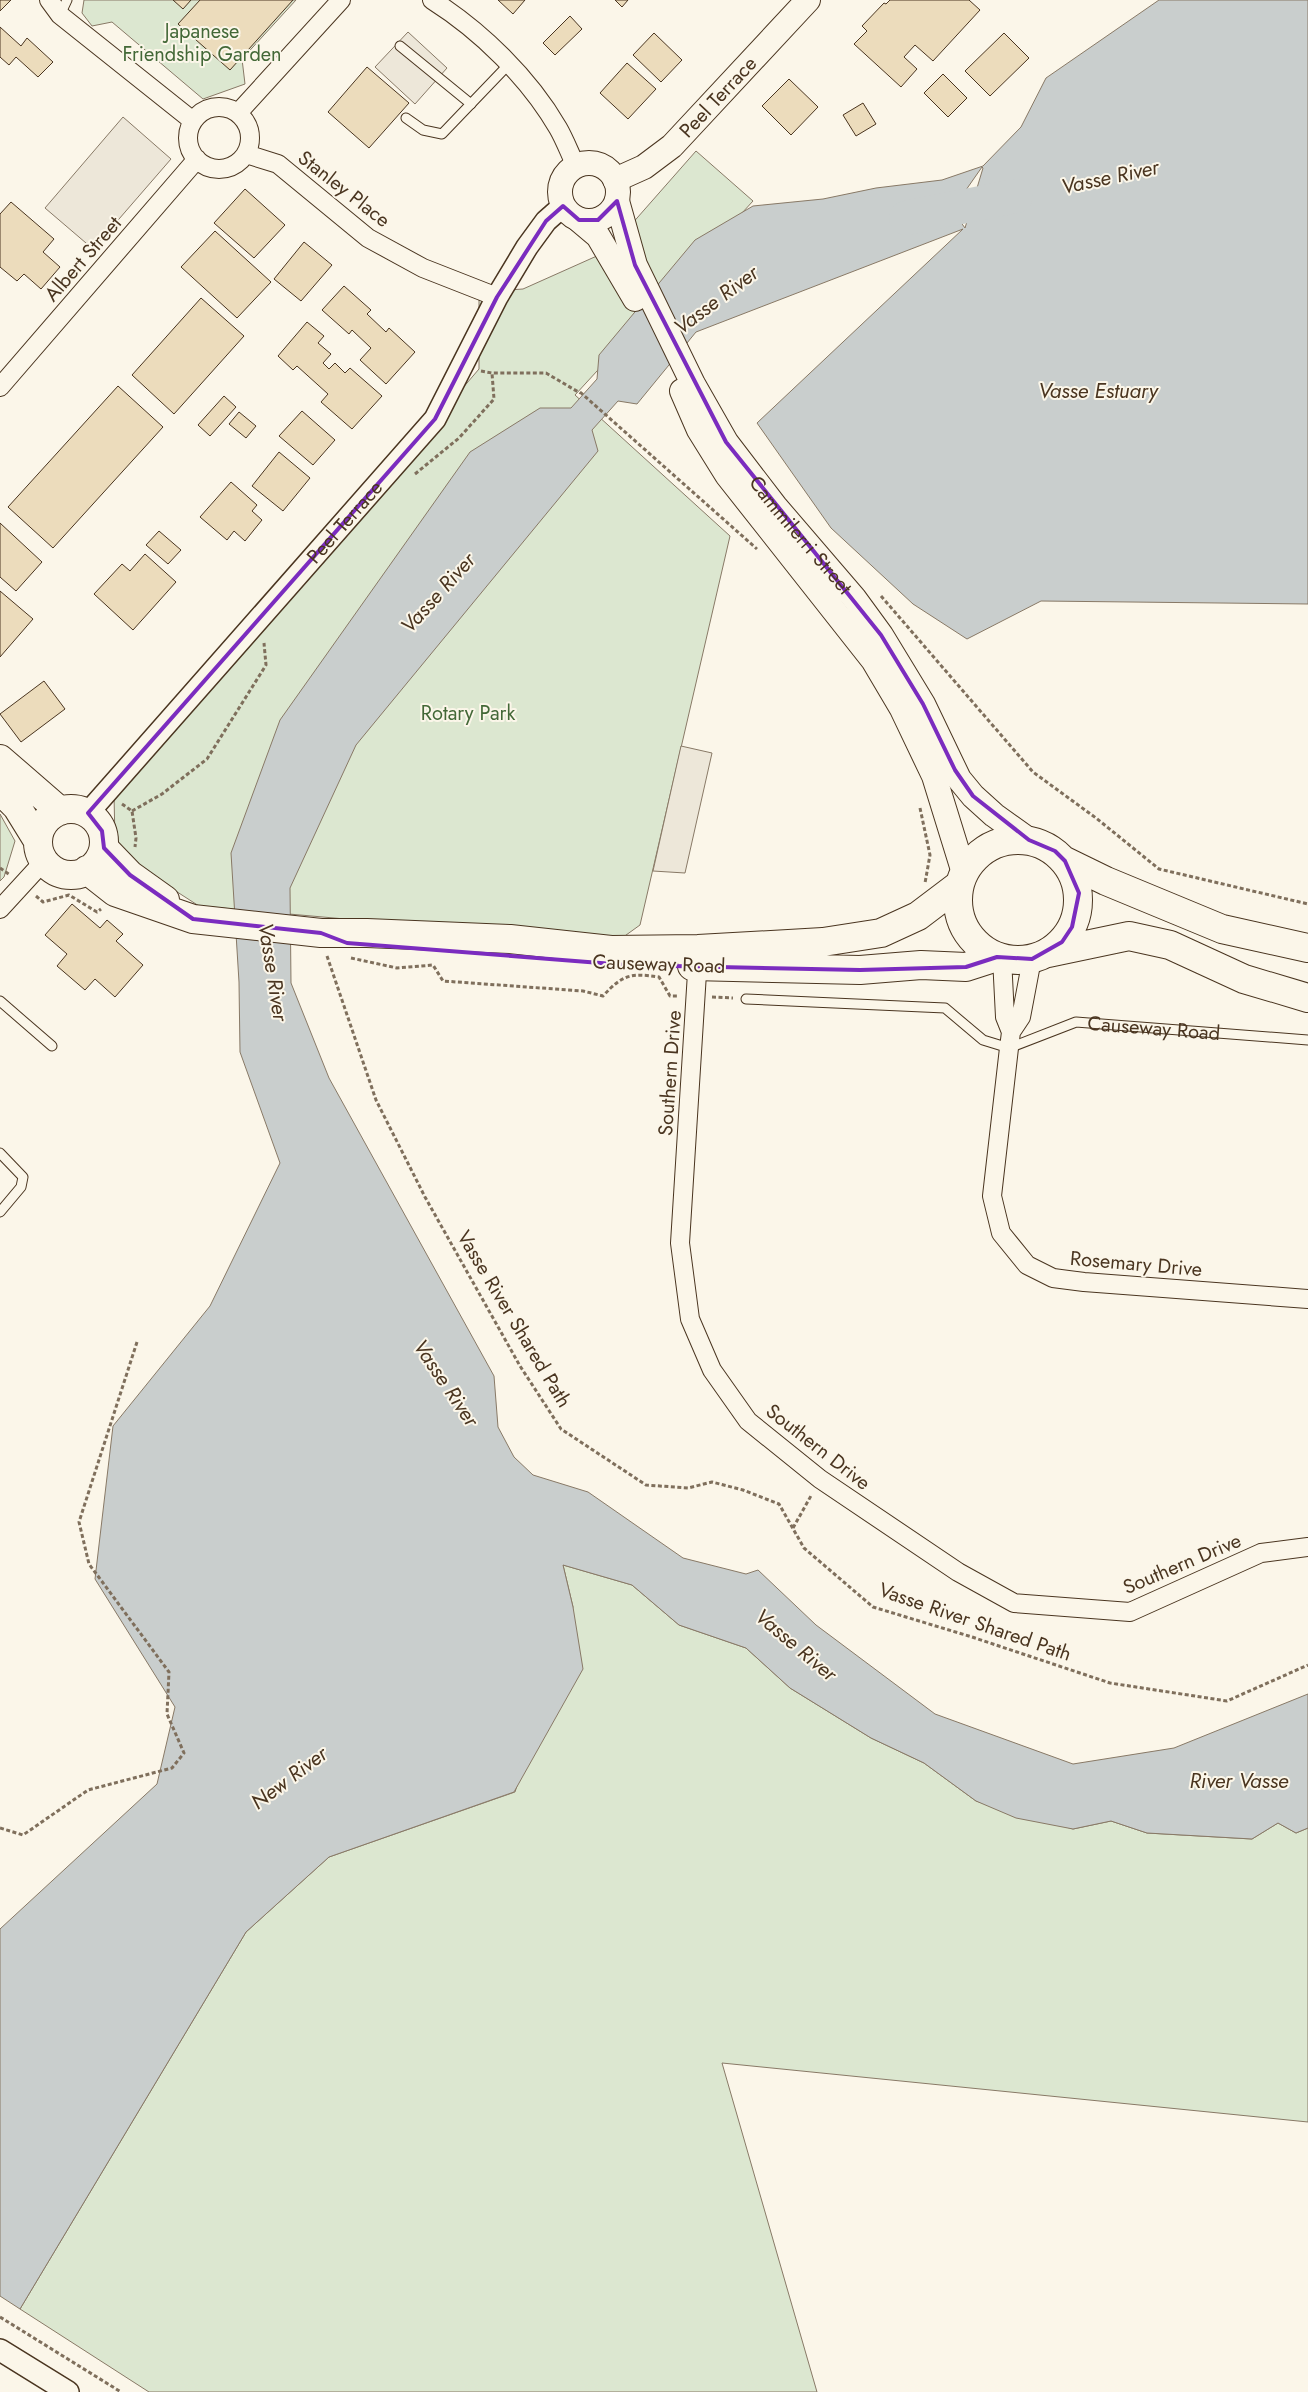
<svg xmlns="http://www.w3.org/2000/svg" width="1308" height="2392" font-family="Jost,sans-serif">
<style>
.green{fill:#dce7d0;stroke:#887966}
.parking{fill:#ede7d9;stroke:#887966}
.water{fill:#c9cecd;stroke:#887966;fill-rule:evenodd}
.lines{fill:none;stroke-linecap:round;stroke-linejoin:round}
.river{stroke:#c9cecd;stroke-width:34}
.building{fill:#ecdcbc;stroke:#4a3520}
.service-casing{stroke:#4a3520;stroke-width:11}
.minor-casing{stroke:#4a3520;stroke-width:20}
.tertiary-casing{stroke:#4a3520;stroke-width:24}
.secondary-casing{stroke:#4a3520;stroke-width:26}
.primary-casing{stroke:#4a3520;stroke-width:30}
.path{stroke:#7f6f5c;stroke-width:3;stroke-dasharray:4 2.5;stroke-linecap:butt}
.service{stroke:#fbf6e9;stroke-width:9}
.minor{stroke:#fbf6e9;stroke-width:18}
.tertiary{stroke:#fbf6e9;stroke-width:21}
.secondary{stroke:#fbf6e9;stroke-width:24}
.primary{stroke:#fbf6e9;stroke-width:28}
.marked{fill:none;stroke:#7b2cbf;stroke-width:4;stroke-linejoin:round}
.labels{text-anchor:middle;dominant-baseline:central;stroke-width:4;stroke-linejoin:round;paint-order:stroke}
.park-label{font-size:20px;fill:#436837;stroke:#fbf6e9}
.street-label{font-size:20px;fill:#4a3520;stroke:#fbf6e9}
.water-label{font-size:21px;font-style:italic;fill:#4a3520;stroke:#fbf6e9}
</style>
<rect width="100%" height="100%" fill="#fbf6e9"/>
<path class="green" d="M84 0H296L242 59 245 84 203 99 112 22 92 26 82 13Z
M696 151 753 201 575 395 730 536 640 925 615 943 199 906 140 868 115 841 114 795 479 369V292L523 289 608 251Z
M0 814 15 841 4 877 0 881Z
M563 1565 632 1585 679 1625 746 1648 790 1688 871 1738 924 1763 976 1801 1073 1829 1111 1821 1147 1833 1252 1839 1278 1823 1296 1833 1308 1828V2122L722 2063 817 2392H149L20 2309 246 1932 329 1857 515 1792 573 1607Z"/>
<path class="parking" d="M408 32 447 68 415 104 375 67Z
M123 117 171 159 93 249 45 208Z
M681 746 712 753 685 873 653 871Z"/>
<path class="water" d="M1159 0H1308V604L1041 601 967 639 913 604 831 528 757 423 963 229 696 332 637 404 618 401 592 430 598 451 356 745 290 888 291 983 329 1078 494 1376 498 1427 514 1457 533 1475 588 1492 683 1558 746 1574 758 1570 816 1625 935 1714 1073 1764 1174 1748 1308 1694V1828L1296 1833 1278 1823 1252 1839 1147 1833 1111 1821 1073 1829 1016 1818 976 1801 924 1763 871 1738 790 1688 746 1648 679 1625 632 1585 563 1565 573 1607 583 1669 514 1792 329 1857 246 1932 20 2309 0 2296V1929L157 1784 175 1707 95 1579 113 1426 210 1306 280 1163 240 1052 239 982 231 853 280 720 470 452 540 408H571L597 379 599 355 695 240 753 206 823 199 876 188 942 180 983 166 1021 127 1046 78ZM982 167 983 168 965 228 952 210Z"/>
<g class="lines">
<path class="river" d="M906 218 1016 196"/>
</g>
<path class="building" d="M0 0H11L0 11Z
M173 0H191L183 9Z
M200 0H293L230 70 178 24Z
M498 0H525L513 14Z
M615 0H628L622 7Z
M890 0H969L980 10 933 61 915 45 904 57 917 69 901 87 854 44 867 31 862 26 884 3 886 4Z
M570 16 582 29 555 55 543 43Z
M0 27 21 46 27 38 53 62 38 77 16 57 9 65 0 57Z
M654 33 682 60 661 82 633 55Z
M1004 33 1029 58 990 96 965 71Z
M627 63 656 89 628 119 600 93Z
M367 67 409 103 369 148 328 112Z
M943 74 967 98 948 117 924 93Z
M789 79 818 107 791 135 762 106Z
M863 103 876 124 856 136 843 115Z
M245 189 285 225 254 258 214 223Z
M11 202 54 239 43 252 60 267 41 289 24 274 17 281 0 267V214Z
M215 231 271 282 237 318 181 267Z
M304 242 332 265 301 301 274 279Z
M344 286 371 310 367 314 386 332 389 328 415 352 386 384 360 360 371 348 352 330 349 334 322 310Z
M201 298 244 336 174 414 132 375Z
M307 322 324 336 318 343 331 354 323 363 329 369 335 363 345 373 350 368 382 396 352 429 321 402 328 394 297 366 293 370 278 356Z
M118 386 163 427 53 548 8 507Z
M224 396 236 407 210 436 198 425Z
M302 411 335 440 313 465 279 436Z
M239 412 256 426 246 438 229 424Z
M279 452 310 478 283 511 252 486Z
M231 482 257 505 252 511 262 520 245 541 234 531 227 540 200 517Z
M0 523 42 562 16 591 0 577Z
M159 531 181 550 168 564 146 545Z
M145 554 176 582 133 630 94 594 122 564 130 571Z
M0 591 33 619 0 657Z
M44 681 65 709 21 742 0 714Z
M72 904 100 928 107 920 123 934 116 941 143 965 115 997 95 979 85 990 57 966 67 954 45 935Z"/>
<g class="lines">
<defs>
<g id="service">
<path d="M60 15 67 0"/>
<path d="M400 46 471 104"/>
<path d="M406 118 423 130 442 134 510 63"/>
<path id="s1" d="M746 999 945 1008 983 1040 1009 1048 1076 1022 1308 1040"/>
<path d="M0 1001 52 1046"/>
<path d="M0 1153 23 1177 21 1187 0 1212"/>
</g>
<path id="minor" d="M49 0 60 15 193 121
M432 0C481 31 529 78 558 128 565 140 570 154 576 166
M188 138a31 31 0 1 1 62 0a31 31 0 1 1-62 0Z
M238 113 341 0
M246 154 278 164 368 238 423 268 497 297
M0 387 197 159
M0 909 44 861
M698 957 680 1243 690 1319 712 1370 748 1421 820 1479 958 1572 1014 1603 1130 1612 1261 1553 1308 1547
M1002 958 1005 1017 1011 1032
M1032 959 1021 1017 1011 1032 1009 1048 992 1196 1001 1233 1027 1265 1053 1278 1084 1282 1308 1299"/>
<g id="tertiary">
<path id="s2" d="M88 813 435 419 497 297 527 247 546 221 563 206"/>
<path d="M0 2350 68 2392"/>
</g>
<g id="secondary">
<circle cx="589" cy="192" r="29"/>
<path id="s3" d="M615 180 644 167 672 146 808 0"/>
<path id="s4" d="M617 201 635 265 693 384 726 442 775 506 854 598 881 635 923 704 959 779 973 796 994 815 1029 840"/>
<path d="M579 220 598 236 635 299"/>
<path d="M682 391 699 430 727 475 873 660 902 709 934 776 964 873"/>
</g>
<path id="primary" d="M0 759 60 811
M0 790 17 807 38 841
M38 842a33 33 0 1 1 66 0a33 33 0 1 1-66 0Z
M958 900a60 60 0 1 1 120 0a60 60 0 1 1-120 0Z
M104 848 130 875 165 900
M1065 861 1106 881 1222 929 1308 948
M87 870 115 892 193 919 321 933H367L510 939 611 950 698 949 823 942 881 933 918 916 959 885
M1048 953 1129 936 1170 945 1244 979 1308 998
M692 966 860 970 921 965 966 967 997 957"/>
</defs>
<use href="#service" class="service-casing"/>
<use href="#minor" class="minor-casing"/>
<use href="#tertiary" class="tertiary-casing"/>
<use href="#secondary" class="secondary-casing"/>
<use href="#primary" class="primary-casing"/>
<path class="path" d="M481 371 492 373H546L580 393
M580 392 757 549
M415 474 459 438 494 399 492 373
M881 596 1033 772 1096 818 1159 869 1308 904
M122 804 132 811 136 838 135 847
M920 808 930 855 925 883
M132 811 162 794 207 759 266 665 264 643
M0 868 10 875
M36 896 43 902 69 895 97 912 101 909
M327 956 376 1100 425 1197 520 1366 561 1429 646 1485 688 1488 712 1482 743 1490 779 1504 804 1548 873 1607 972 1637 1110 1683 1227 1701 1308 1665
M351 958 397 968 433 965 443 981 583 991 603 996C623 974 631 973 659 977L670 996H678
M712 997 733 998
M793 1528 812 1494
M0 1828 23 1835 88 1790 172 1768 184 1753 167 1714 169 1672 89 1564 79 1522 137 1342
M0 2317 121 2392"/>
<use href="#service" class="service"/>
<use href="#minor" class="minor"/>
<use href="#tertiary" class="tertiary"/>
<use href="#secondary" class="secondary"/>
<use href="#primary" class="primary"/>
</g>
<path class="marked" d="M617 201 635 265 726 442 881 635 923 704 955 770 973 796 1029 840 1055 851 1065 861 1079 893 1072 927 1062 942 1032 959 997 957 966 967 860 970 626 965 347 943 321 933 193 919 130 875 104 848 102 831 88 813 435 419 497 297 546 221 563 206 579 220H598Z"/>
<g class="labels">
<g class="park-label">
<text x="202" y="31">Japanese<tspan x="202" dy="23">Friendship Garden</tspan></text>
<text x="468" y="713">Rotary Park</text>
</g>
<g class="street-label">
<text stroke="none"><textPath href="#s3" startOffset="134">Peel Terrace</textPath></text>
<text transform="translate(344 189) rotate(38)">Stanley Place</text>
<text transform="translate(83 259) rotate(-49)">Albert Street</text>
<text stroke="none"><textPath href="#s2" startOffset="388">Peel Terrace</textPath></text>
<text stroke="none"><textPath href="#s4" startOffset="385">Cammilerri Street</textPath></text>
<text transform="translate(659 964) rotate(2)">Causeway Road</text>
<text stroke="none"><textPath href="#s1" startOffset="426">Causeway Road</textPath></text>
<text transform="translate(670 1073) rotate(-86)">Southern Drive</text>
<text transform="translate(1136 1264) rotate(5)">Rosemary Drive</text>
<text transform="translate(514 1319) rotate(59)">Vasse River Shared Path</text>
<text transform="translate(818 1447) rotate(38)">Southern Drive</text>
<text transform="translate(1182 1564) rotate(-23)">Southern Drive</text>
<text transform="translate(975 1622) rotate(19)">Vasse River Shared Path</text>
</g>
<g class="water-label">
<text transform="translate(1110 177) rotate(-12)">Vasse River</text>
<text transform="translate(716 300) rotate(-37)">Vasse River</text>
<text x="1098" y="391">Vasse Estuary</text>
<text transform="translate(438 593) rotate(-48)">Vasse River</text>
<text transform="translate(273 972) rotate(81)">Vasse River</text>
<text transform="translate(446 1383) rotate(56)">Vasse River</text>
<text transform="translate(796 1645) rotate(40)">Vasse River</text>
<text transform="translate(289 1778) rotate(-37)">New River</text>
<text x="1239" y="1781">River Vasse</text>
</g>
</g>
</svg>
